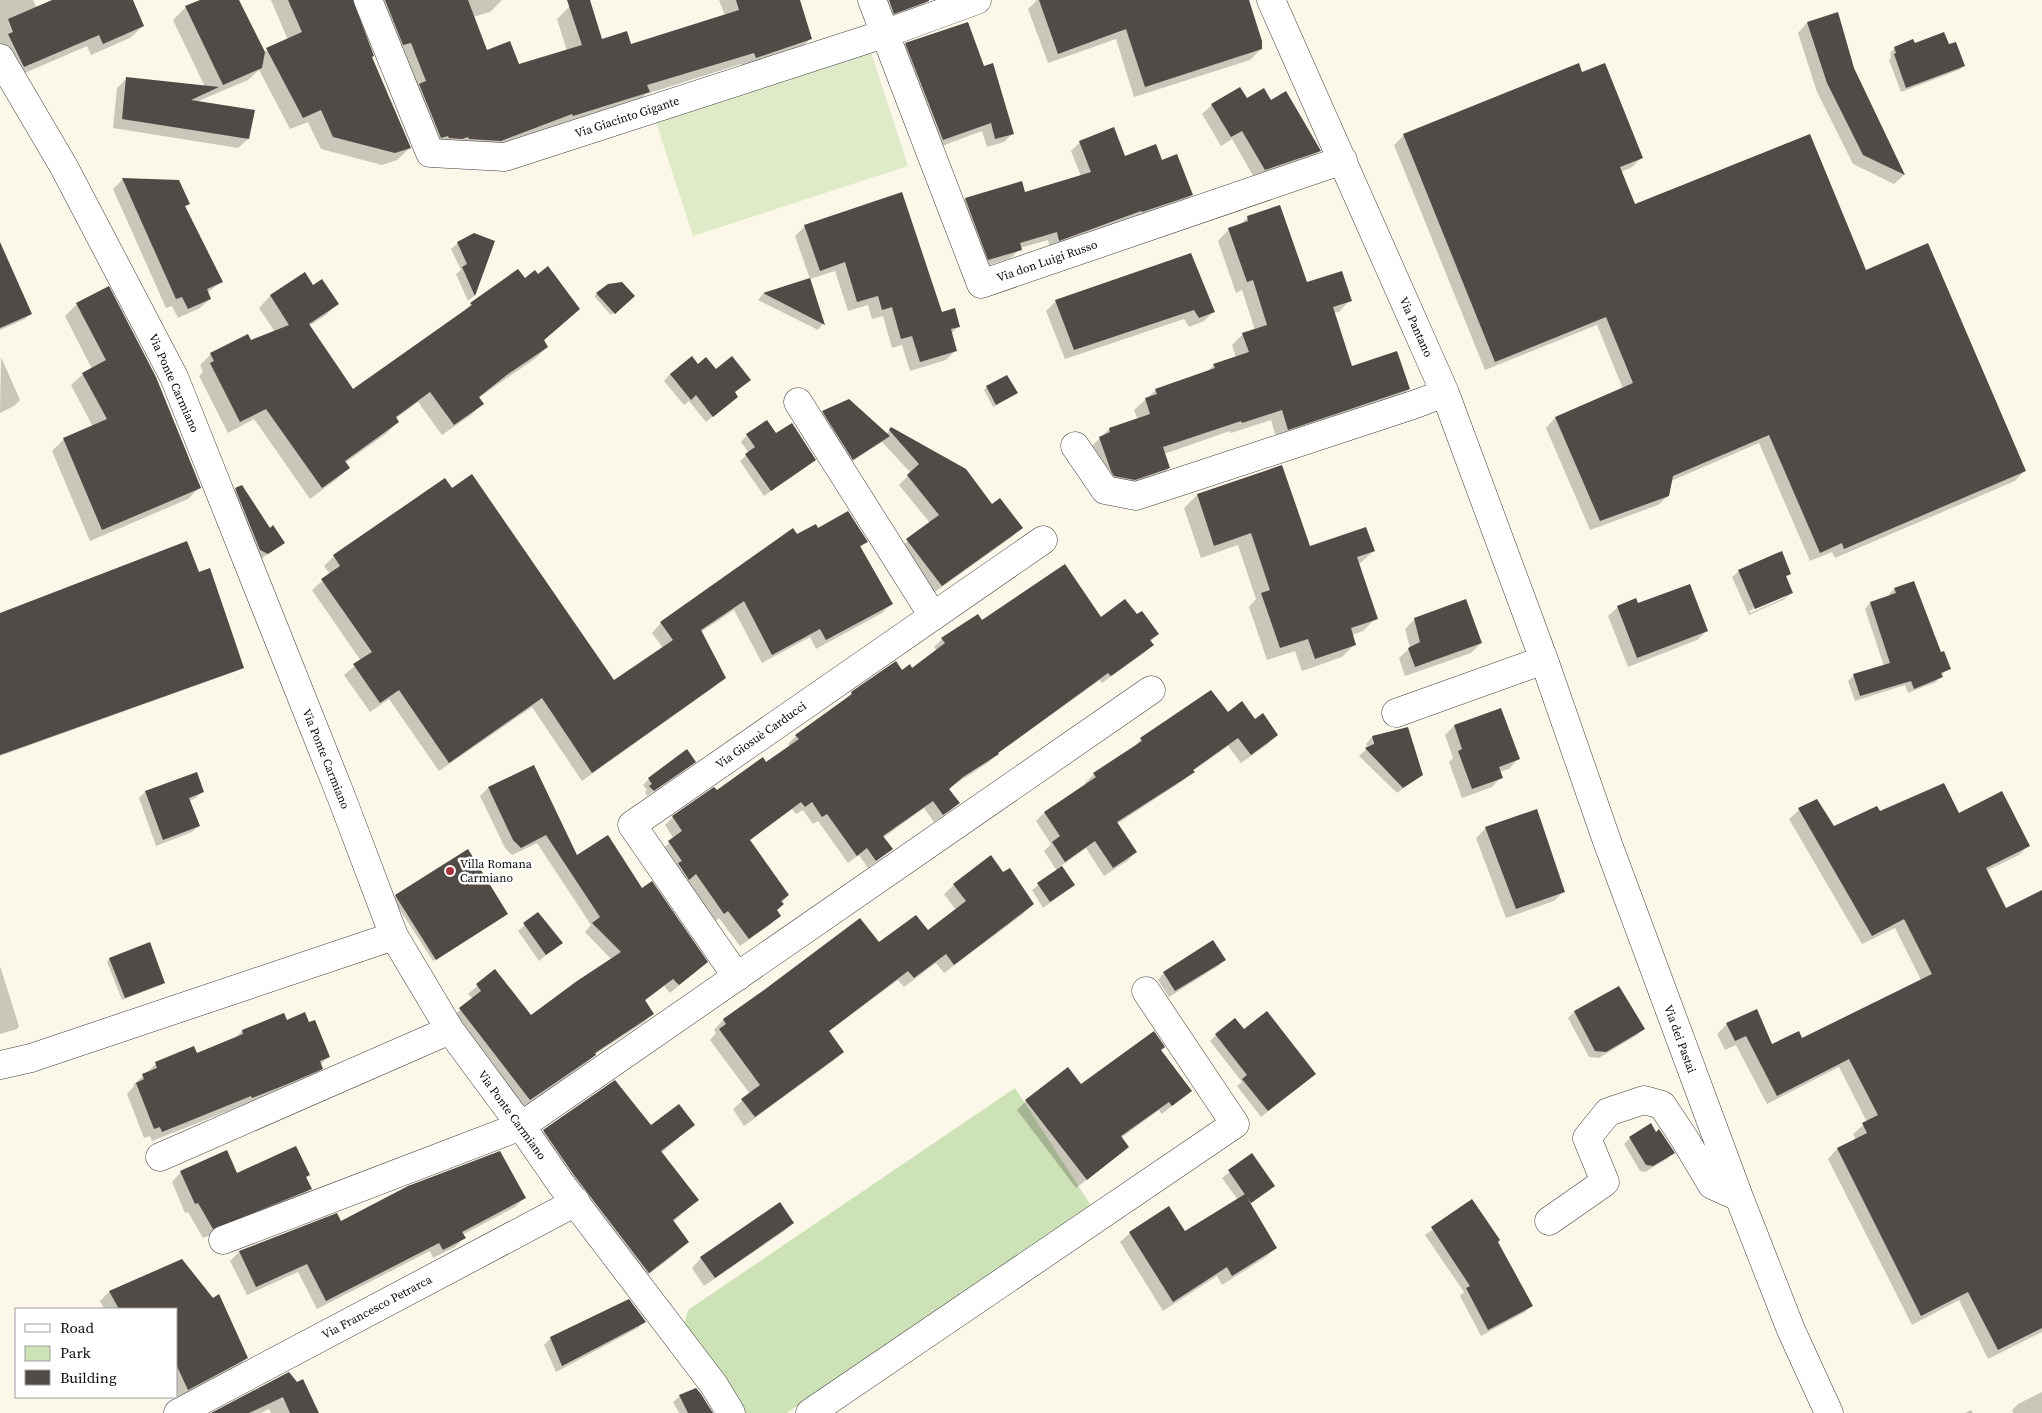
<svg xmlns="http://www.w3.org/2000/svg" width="2042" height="1413" font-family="'Source Serif 4',serif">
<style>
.green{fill:#cee2b7}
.pitch{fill:#dfeac8}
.shadow{fill:#0003;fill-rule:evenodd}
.building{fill:#514b47}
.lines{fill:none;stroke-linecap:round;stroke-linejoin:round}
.minor-casing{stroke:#3d3d3d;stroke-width:29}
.minor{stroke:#fff;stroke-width:28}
.poi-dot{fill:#a8333c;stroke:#fff;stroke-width:2}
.labels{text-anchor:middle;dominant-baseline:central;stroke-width:5;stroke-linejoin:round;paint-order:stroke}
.street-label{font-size:12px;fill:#0a0a0a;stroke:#fff}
.poi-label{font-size:12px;fill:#0a0a0a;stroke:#fff;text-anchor:start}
</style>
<rect width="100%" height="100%" fill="#fcf8e9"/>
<path class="green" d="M1015 1088 1092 1207 787 1413H744L683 1328 688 1310Z"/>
<path class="pitch" d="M870 49 908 166 693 236 655 119Z"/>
<path class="shadow" d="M0 0H33L37 8 72 0H132L143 26 130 38 91 55 87 46 11 79 0 53Z
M203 0H237L264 52 288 40 271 0H337L410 148 397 160 382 165 321 149 308 122 290 129 259 70 248 80 196 102 248 139 238 148 113 128 117 88 127 78 205 87 173 20 186 7Z
M365 0H502L490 12 473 17 486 52 519 66 567 51 557 19 570 6 588 0 601 40 630 46 725 16 719 0H799L811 38 798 51 743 70 741 64 646 94 636 104 488 153 437 150Z
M875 0H927L928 1 917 11 883 23Z
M1037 0H1248L1261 49 1250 60 1134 97 1116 39 1048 63 1028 9Z
M1837 14 1853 69 1904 175 1894 184 1853 164 1817 92 1798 33 1807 23Z
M906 44 983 67 1013 133 1004 142 987 147 982 131 934 149 897 53Z
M1914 45 1948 46 1964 65 1959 70 1901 92 1889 60 1891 58 1890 53 1895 48Z
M1582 74 1642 157 1632 167 1621 172 1635 205 1865 271 2024 471 2015 481 1835 558 1832 552 1810 561 1759 443 1671 481 1668 496 1658 505 1590 530 1546 428 1555 418 1623 389 1597 325 1485 370 1394 145 1404 135Z
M1246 99 1270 102 1319 151 1310 160 1255 179 1232 139 1221 146 1202 114 1212 105Z
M1080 142 1125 157 1162 161 1192 194 1183 203 1050 249 1048 240 1020 248 1011 258 980 268 956 208 965 199 1021 182 1024 194 1081 176 1071 151Z
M123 179 189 203 184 208 221 282 207 293 210 299 200 308 178 318 172 306 166 308 113 189Z
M1247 218 1306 284 1350 300 1339 312 1333 313 1351 368 1409 389 1398 400 1277 440 1271 420 1231 433 1230 431 1164 454 1169 468 1158 479 1123 490 1089 449 1109 429 1138 420 1134 410 1156 390 1206 373 1214 365 1236 358 1232 345 1243 334 1255 330 1242 290 1236 293 1218 241 1229 229 1239 226Z
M805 226 959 326 951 334 956 350 946 360 910 371 902 345 892 348 883 316 872 319 868 305 848 311 835 271 810 279 795 236Z
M494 241 474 296 468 301 456 274 461 270 451 249 458 243Z
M1191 254 1213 312 1204 321 1189 327 1184 319 1065 359 1046 311 1056 301Z
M304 274 313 287 337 304 326 315 309 326 352 391 460 315 471 304 567 320 543 341 547 347 536 358 478 398 482 404 471 415 442 435 418 402 396 418 398 421 387 433 345 463 349 468 337 479 310 499 254 419 228 433 199 376 203 372 200 365 211 354 275 332 259 308 270 296Z
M809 280 823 324 818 330 758 300 763 294Z
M0 281 31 313 25 319 0 330Z
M597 294 633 296 611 315 594 296Z
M77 304 200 487 188 499 90 541 52 451 64 439 93 427 71 385 83 374 92 369 65 316Z
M1 357 20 400 14 406 0 413Z
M698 365 734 393 730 403 706 422 689 401 684 405 664 381 670 374Z
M987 387 1016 393 993 407 984 390Z
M823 412 886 434 891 429 1021 528 1012 537 932 594 898 549 930 523 899 485 911 473 882 442 846 465 817 419Z
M747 435H776L815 460 764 496 740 461 749 453 741 442Z
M1282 467 1309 547 1374 551 1358 565 1376 618 1363 631 1352 635 1355 644 1342 657 1302 671 1295 651 1267 660 1249 607 1256 599 1238 545 1201 558 1184 508 1197 495Z
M445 479 614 682 663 648 652 633 661 623 796 536 817 530 866 541 860 548 891 604 882 613 816 649 810 637 762 663 734 610 701 632 724 677 714 687 582 781 532 707 439 771 389 699 370 712 344 675 361 661 312 590 330 574 324 566 334 556Z
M236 490 269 529 283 543 261 559 230 496Z
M1739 571 1790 573 1785 578 1791 592 1785 599 1749 615 1732 577ZM1786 594V597L1750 613 1749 611Z
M198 574 242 667 239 670 0 756V614Z
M1894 589 1950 668 1941 675 1936 682 1908 693 1905 685 1855 701 1848 681 1854 675 1884 666 1865 609 1870 603 1890 597 1889 594Z
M1638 605 1707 631 1697 640 1628 667 1608 616 1618 607Z
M978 616 982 622 1137 616 1158 634 1150 642 1152 645 1144 653 1102 683 1100 680 997 754 989 762 954 785 948 790 958 803 950 811 934 822 924 808 883 838 892 849 868 868 859 855 848 863 818 821 813 824 803 810 796 814 792 809 749 841 788 895 776 911 779 916 771 924 740 946 719 918 716 921 687 882 661 850 674 839 665 825 673 817 714 789 716 792 766 763 790 747 788 744 796 736 843 701 852 693 896 663 902 671 912 670 937 651 934 647 942 639Z
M1415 619 1481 643 1471 653 1405 676 1399 658 1410 648 1405 629Z
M1227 714 1255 721 1277 735 1268 744 1241 763 1228 746 1193 771 1184 780 1117 824 1136 852 1127 861 1104 876 1086 848 1061 866 1074 885 1043 908 1032 890 1057 871 1044 851 1051 844 1036 821 1044 813 1086 785 1085 783 1094 774 1133 748 1141 739Z
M1454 726 1518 759 1509 769 1499 772 1501 777 1492 787 1462 798 1449 762 1453 758 1445 735Z
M1372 737 1422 774 1397 793 1359 756 1368 748 1366 744ZM1372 740H1374L1375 750Z
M694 761 647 796 645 792 647 790 643 785 649 779Z
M196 774 202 792 196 798 189 801 198 826 192 832 156 846 139 798 145 792Z
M488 788 576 857 642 890 698 970 670 993 664 986 644 1001 652 1014 644 1022 594 1055 586 1063 522 1108 452 1017 473 999 468 994 495 971 531 1017 612 960 585 932 591 925 537 843 512 855 505 848 480 796Z
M1817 801 1833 828 1879 812 1958 815 2029 845 2019 855 1986 871 2005 910 2042 891V1332L1988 1359 1959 1300 1912 1325 1828 1159 1837 1149 1856 1140 1853 1134 1867 1122 1839 1067 1767 1104 1736 1045 1725 1050 1717 1034 1727 1024 1772 1046 1802 1040 1921 980 1895 928 1862 944 1789 819 1799 810Z
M1486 828 1564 891 1554 901 1506 918 1476 838Z
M954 885 1033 904 1023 914 944 973 936 963 904 987 898 980 828 1032 843 1052 833 1061 744 1126 733 1109 750 1094 710 1040 716 1033 714 1030 723 1020 765 991 879 944 927 932 956 910 944 894Z
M396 896 504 916 433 961 393 899Z
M538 913 561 943 539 961 518 931Z
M149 944 164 982 161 985 122 1000 107 962 109 959Z
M1224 960 1218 966 1169 997 1158 980 1164 973Z
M0 966 19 1026 17 1029 0 1034Z
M1619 988 1643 1029 1637 1035 1599 1058 1589 1057 1568 1018 1574 1012Z
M242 1031 328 1057 320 1065 322 1068 312 1078 152 1141 150 1136 144 1138 127 1094 134 1086 133 1085 156 1064 196 1054 235 1038Z
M1244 1031 1308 1080 1261 1117 1237 1086 1242 1082 1210 1041 1216 1035Z
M1160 1050 1190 1091 1162 1114 1159 1110 1121 1138 1128 1147 1076 1188 1017 1110 1026 1101 1081 1086Z
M615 1081 651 1127 693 1125 661 1153 697 1200 673 1222 687 1242 674 1255 635 1285 531 1144 544 1131Z
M1655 1133 1673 1153 1667 1159 1645 1172 1640 1171 1624 1144 1630 1138Z
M1252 1155 1273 1186 1249 1205 1276 1248 1266 1257 1222 1285 1217 1276 1163 1311 1120 1242 1130 1233 1185 1232 1238 1200 1222 1178Z
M181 1172 308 1175 305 1178 310 1189 301 1199 203 1238 188 1212 185 1213 172 1182Z
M524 1198 515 1207 462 1235 464 1238 455 1247 433 1258 430 1251 317 1309 298 1272 247 1295 230 1261 239 1252 337 1215 341 1223Z
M1472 1201 1497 1242 1531 1306 1525 1312 1481 1336 1460 1296 1464 1292 1425 1235Z
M793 1223 783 1232 704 1286 692 1268 701 1258Z
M181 1261 246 1358 237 1368 179 1398 176 1394V1309H104L100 1301 109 1292Z
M628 1301 644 1321 638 1328 556 1372 544 1345 551 1338Z
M289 1374 317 1413H271L269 1409 261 1413H214Z
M2042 1392V1413H2013L2012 1410 2018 1404Z
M680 1396 711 1413H679L673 1402Z
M1971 1410 1973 1413H1965Z"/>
<path class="building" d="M52 0H133L144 26 103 44 99 35 24 67 8 34 13 32 8 19Z
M200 0H239L265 52 262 68 223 85 185 6Z
M288 0H353L374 56 372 57 411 148 395 153 333 137 321 110 303 118 266 48 302 32Z
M385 0H468L487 50 510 41 519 64 582 45 567 0H590L602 39 627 31 631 44 739 10 736 0H800L812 39 756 58 754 53 647 85 650 92 573 116 572 114 501 141 469 139 468 137 462 139 449 138 448 136 441 138 419 84 426 81 411 43 403 45Z
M889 0H929V1L894 14Z
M1039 0H1249L1262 41V49L1145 87 1126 29 1058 54Z
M1838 12 1854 68 1905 175 1863 155 1827 83 1807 22Z
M968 22 984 66 993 63 1014 134 995 139 991 123 943 140 905 43Z
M1944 32 1949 44 1956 42 1965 66 1906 88 1894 54 1896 53 1894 47 1913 39 1915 43Z
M1579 63 1582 72 1605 63 1643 158 1620 167 1635 204 1810 134 1866 270 1928 243 2026 471 1844 549 1842 543 1820 553 1769 435 1673 476 1669 496 1600 521 1555 417 1633 383 1606 317 1495 362 1403 134Z
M126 77 219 87 191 100 255 110 249 139 122 119Z
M1240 87 1247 98 1264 88 1271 100 1286 91 1321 151 1265 170 1242 131 1231 137 1211 104Z
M1114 127 1125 156 1156 144 1162 160 1177 154 1193 195 1142 212 1141 211 1059 241 1057 232 1020 243 1022 250 988 260 965 198 1022 181 1025 192 1091 172 1079 141Z
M122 178 179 180 190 204 185 206 223 282 207 289 211 299 188 309 182 297 176 299Z
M902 192 942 312 955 308 960 327 951 329 957 351 920 362 912 336 901 339 892 307 882 310 878 296 857 302 845 262 820 271 804 225Z
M1280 205 1307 282 1342 271 1352 301 1333 307 1352 366 1397 351 1410 389 1288 430 1282 410 1242 423 1241 421 1163 447 1170 468 1135 480 1114 476 1111 471 1099 437 1110 432 1109 428 1150 414 1145 398 1157 394 1155 389 1215 368 1213 364 1249 352 1242 333 1267 325 1253 280 1247 282 1228 228 1248 221 1247 216Z
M474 233 495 241 475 296 462 267 467 264 457 242Z
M0 242 32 314 0 328Z
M1191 253 1215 312 1199 318 1194 310 1074 350 1055 300Z
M548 266 580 309 544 340 548 347 508 374 479 397 484 404 454 425 430 392 396 417 399 422 345 461 350 468 322 488 266 409 240 422 210 363 214 361 210 353 248 334 251 340 289 325 270 295 305 272 313 285 322 279 339 304 309 324 353 389 472 305 470 303 518 269 525 278 535 270 538 274Z
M810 278 825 325 763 293Z
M622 282 635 296 615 314 596 293 608 284Z
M109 286 156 377 201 488 102 530 63 438 107 419 82 373 106 360 76 303Z
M692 356 698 364 706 357 716 369 732 356 751 380 735 392 738 397 713 417 696 395 691 400 670 374Z
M1007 375 1018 393 996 405 986 386Z
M849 399 890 436 853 460 822 411Z
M767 420 776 433 792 423 816 460 771 491 745 454 755 447 746 434Z
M891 427 966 469 992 504 1000 498 1023 528 942 586 906 539 939 515 907 475 919 464 889 430Z
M1282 465 1310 546 1366 527 1375 551 1357 557 1378 619 1351 628 1356 645 1315 659 1308 639 1280 648 1261 593 1270 590 1251 533 1214 546 1197 494Z
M472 474 614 680 673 640 660 622 793 528 797 534 816 524 818 528 848 511 868 542 860 546 893 604 826 640 820 629 772 655 744 601 701 630 726 678 592 773 542 698 449 763 399 690 380 703 353 664 372 652 321 579 340 566 333 555 445 478 452 488Z
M242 485 270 528 273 525 285 543 268 554 260 550 235 488Z
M187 541 199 572 210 568 244 668 0 755V613Z
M1782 551 1791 574 1786 576 1793 593 1755 609 1738 570Z
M1065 564 1101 617 1125 599 1137 614 1142 611 1159 634 1150 640 1154 645 1111 676 1108 673 998 753 999 754 963 777 949 789 960 803 943 815 933 801 883 836 893 849 876 861 867 848 857 856 827 814 822 817 812 802 805 807 801 802 750 840 789 895 781 901 784 904 777 910 781 916 749 939 728 911 724 914 696 874 689 880 678 863 682 861 668 841 682 831 672 816 714 787 717 790 763 757 766 762 799 739 795 735 852 694 851 692 896 661 902 670 910 664 912 668 945 643 941 638 978 614 982 620Z
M1914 581 1941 652 1944 651 1951 669 1941 673 1943 677 1914 689 1911 681 1860 696 1853 674 1890 663 1870 602 1896 593 1894 588Z
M1690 584 1708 631 1637 658 1617 606 1636 598 1638 603Z
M1466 599 1482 643 1415 667 1408 648 1420 642 1414 618Z
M1211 690 1228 712 1242 701 1255 719 1263 713 1278 735 1251 755 1238 738 1193 770 1195 772 1117 822 1137 852 1113 868 1095 841 1065 862 1052 842 1060 836 1044 812 1096 777 1093 773 1142 741 1140 738Z
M1501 708 1520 759 1499 767 1503 778 1472 789 1458 751 1462 749 1454 725Z
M1408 727 1423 775 1403 788 1365 748 1374 744 1372 736Z
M687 749 696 762 654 791 649 786 652 784 648 778Z
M534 765 577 855 608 835 642 888 652 881 708 962 679 985 673 979 645 1000 654 1014 595 1053 596 1055 530 1100 459 1008 481 991 476 984 495 969 531 1015 577 981 621 952 592 923 600 917 546 835 521 848 513 840 488 787Z
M197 772 204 792 189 798 200 826 163 840 145 791Z
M1944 783 1959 813 2002 791 2030 846 1986 868 2006 908 2042 890V1328L1998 1350 1968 1292 1921 1316 1837 1148 1867 1133 1862 1123 1878 1115 1849 1059 1777 1096 1746 1036 1735 1041 1726 1023 1757 1009 1772 1044 1799 1031 1802 1038 1932 974 1904 919 1872 936 1798 808 1817 799 1834 826 1877 806 1880 811Z
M1537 809 1565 892 1516 909 1485 827Z
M468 849 508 914 436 960 395 895Z
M991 855 1003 872 1010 868 1034 904 954 965 946 954 914 978 908 971 829 1031 844 1052 755 1117 741 1099 760 1085 719 1029 726 1024 723 1019 764 990 860 918 879 942 916 915 928 930 966 901 953 884Z
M1062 866 1075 885 1050 902 1037 883Z
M538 912 563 943 546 955 523 923Z
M1213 940 1226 960 1175 991 1163 972Z
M150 942 165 983 125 998 109 958Z
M1619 986 1645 1029 1606 1052 1595 1051 1574 1011Z
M1267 1011 1316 1074 1268 1111 1242 1079 1247 1075 1215 1034 1235 1018 1244 1029Z
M305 1012 309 1022 315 1020 330 1057 320 1061 323 1069 285 1085 252 1098 251 1096 162 1132 160 1127 154 1129 136 1083 144 1079 142 1074 157 1068 155 1062 194 1046 197 1053 243 1034 242 1030 284 1013 287 1020Z
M1154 1031 1165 1047 1161 1050 1192 1091 1172 1106 1169 1102 1121 1136 1129 1147 1087 1180 1025 1100 1068 1067 1081 1084Z
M615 1080 651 1125 679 1104 695 1125 661 1151 699 1200 673 1220 689 1242 649 1273 574 1175 543 1130Z
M1651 1123 1656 1132 1659 1129 1675 1153 1653 1166 1646 1165 1629 1137Z
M296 1146 310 1175 306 1177 312 1189 213 1229 198 1203 195 1204 180 1171 227 1150 237 1173Z
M500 1151 526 1198 462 1232 466 1238 443 1250 439 1243 326 1301 307 1264 256 1287 239 1251 337 1213 341 1221 408 1186Z
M1252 1153 1275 1186 1251 1203 1228 1170Z
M1245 1194 1277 1248 1232 1276 1227 1267 1173 1302 1129 1232 1169 1206 1185 1231Z
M1472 1199 1500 1240 1498 1242 1533 1306 1488 1330 1466 1288 1470 1286 1431 1227Z
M780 1202 794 1223 715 1278 700 1257Z
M182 1259 213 1298 219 1294 248 1358 188 1390 176 1364V1309H119L109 1291Z
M629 1299 646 1322 562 1366 550 1337Z
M289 1372 297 1382 303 1379 319 1413H290L283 1397 249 1413H211Z
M696 1388 701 1394 713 1413H688L679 1395Z"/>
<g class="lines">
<defs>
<path id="minor" d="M368 0 430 153 505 157 884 34 977 0
M872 0 981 284 1343 160
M1271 0 1445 393 1544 660 1608 844 1739 1197 1791 1330 1829 1413
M0 58 64 167 174 377 341 796 394 936 450 1030 521 1126 561 1184 714 1385 731 1413
M798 402 933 616
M1075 446 1105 490 1136 496 1413 405 1445 393
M1396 713 1544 660
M737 977 632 825 1043 540
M0 1065 31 1058 394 936
M160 1157 450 1030
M1549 1221 1605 1182 1587 1138 1608 1112 1644 1100 1662 1105 1684 1138 1712 1185 1739 1197
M223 1240 521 1126 1151 690
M178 1413 576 1202
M810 1413 1235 1124 1146 991"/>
</defs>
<use href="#minor" class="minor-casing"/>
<use href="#minor" class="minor"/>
</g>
<circle class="poi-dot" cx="450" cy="871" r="5"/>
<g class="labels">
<g class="street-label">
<text transform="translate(627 117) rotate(-18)">Via Giacinto Gigante</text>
<text transform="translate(1047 261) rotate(-19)">Via don Luigi Russo</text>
<text transform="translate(1416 327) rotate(66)">Via Pantano</text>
<text transform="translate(174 383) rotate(66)">Via Ponte Carmiano</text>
<text transform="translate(761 735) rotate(-35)">Via Giosuè Carducci</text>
<text transform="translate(326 759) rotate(68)">Via Ponte Carmiano</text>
<text transform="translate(1680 1039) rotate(70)">Via dei Pastai</text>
<text transform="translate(512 1115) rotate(54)">Via Ponte Carmiano</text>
<text transform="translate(377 1307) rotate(-28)">Via Francesco Petrarca</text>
</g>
<g class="poi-label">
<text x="460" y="864">Villa Romana<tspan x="460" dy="14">Carmiano</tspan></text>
</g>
</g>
<rect x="15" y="1308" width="162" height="90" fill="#ffffff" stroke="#9d9d9d"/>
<rect x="25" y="1324" width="25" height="8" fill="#ffffff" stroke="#9d9d9d"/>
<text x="60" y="1333" font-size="15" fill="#0a0a0a">Road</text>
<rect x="25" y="1346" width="25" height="15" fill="#cee2b7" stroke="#9d9d9d"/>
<text x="60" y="1358" font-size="15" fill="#0a0a0a">Park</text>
<rect x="25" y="1370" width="25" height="15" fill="#514b47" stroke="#9d9d9d"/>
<text x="60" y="1383" font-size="15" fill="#0a0a0a">Building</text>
</svg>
